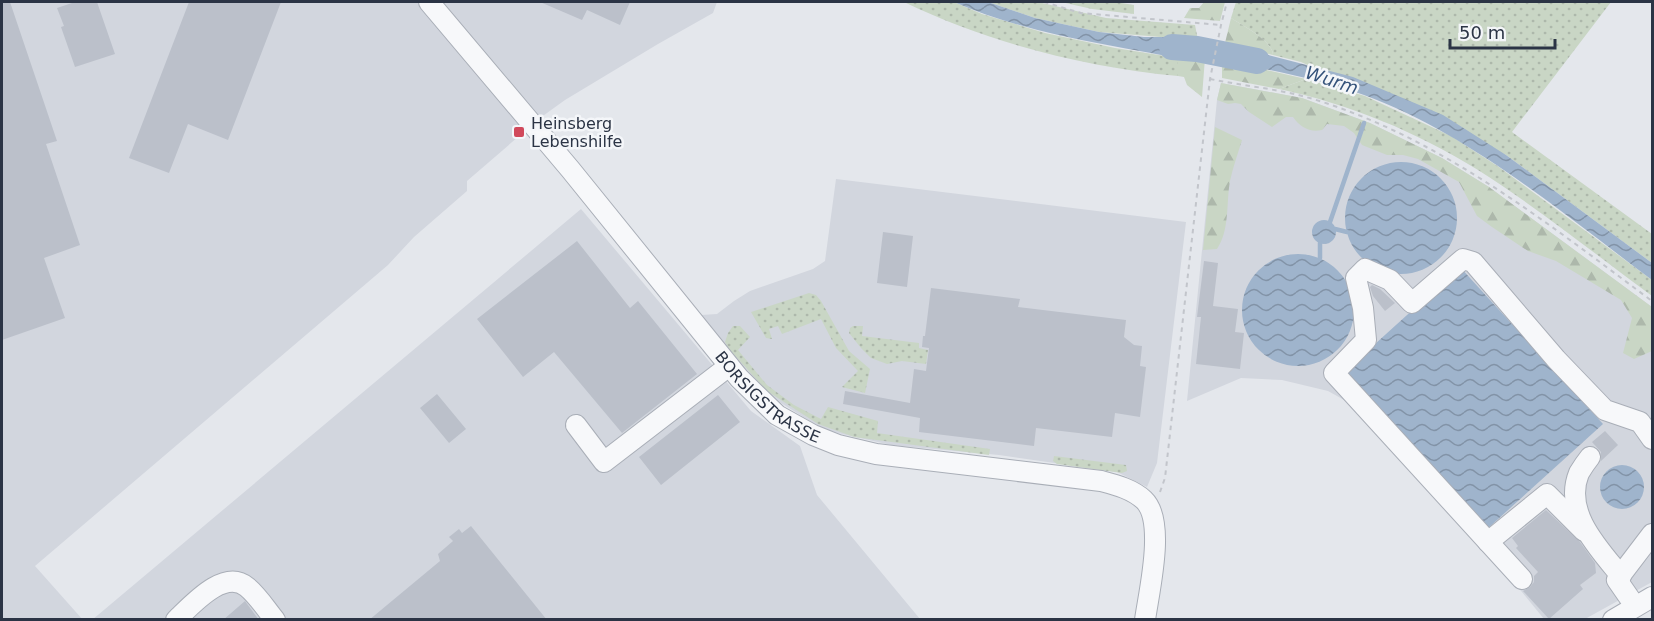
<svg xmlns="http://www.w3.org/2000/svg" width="1654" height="621" font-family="'DejaVu Sans',sans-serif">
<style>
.built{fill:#d2d6de}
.grass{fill:url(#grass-dots)}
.forest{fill:url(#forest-firs)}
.water{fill:url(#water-waves)}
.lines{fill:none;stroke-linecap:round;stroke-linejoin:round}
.stream{stroke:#9fb4cc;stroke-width:4.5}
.river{stroke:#9fb4cc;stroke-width:26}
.building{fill:#bbc0ca}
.minor-casing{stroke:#a9aeb7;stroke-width:22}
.path{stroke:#c2c5cb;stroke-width:2;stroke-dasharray:4.5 4.5;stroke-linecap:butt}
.minor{stroke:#f7f8fa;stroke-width:20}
.poi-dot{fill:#d1495b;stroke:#f4f6f9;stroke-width:2}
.labels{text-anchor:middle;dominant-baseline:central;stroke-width:5;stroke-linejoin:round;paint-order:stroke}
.poi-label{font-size:16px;fill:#2b3445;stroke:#f4f6f9;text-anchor:start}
.street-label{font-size:16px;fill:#2b3445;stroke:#f4f6f9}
.water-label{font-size:18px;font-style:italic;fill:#34527a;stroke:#f4f6f9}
</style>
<defs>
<pattern id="grass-dots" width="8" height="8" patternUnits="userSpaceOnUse" patternTransform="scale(1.5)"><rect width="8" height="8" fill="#c9d6c5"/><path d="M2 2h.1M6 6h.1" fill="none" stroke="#adb8ab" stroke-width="1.8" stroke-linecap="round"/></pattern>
<pattern id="forest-firs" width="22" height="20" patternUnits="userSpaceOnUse" patternTransform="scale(1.5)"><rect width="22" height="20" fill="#c9d6c5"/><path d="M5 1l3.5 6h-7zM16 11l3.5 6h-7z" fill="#adb8ab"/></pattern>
<pattern id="water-waves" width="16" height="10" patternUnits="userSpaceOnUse" patternTransform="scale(1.5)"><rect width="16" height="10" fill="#9fb4cc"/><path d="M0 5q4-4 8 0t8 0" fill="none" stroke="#8293a7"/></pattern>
</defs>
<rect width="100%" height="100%" fill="#e4e7ec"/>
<path class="built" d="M2 2H717L713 13 658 44 565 100 540 118 467 181V191L414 237 388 265 35 566 83 620 2 619Z
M1221 83 1302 98 1370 123 1442 158 1489 187 1652 307V582L1585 619H1544L1522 592 1346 401 1328 391 1282 380 1241 378 1187 401 1217 100Z
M836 179 1186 222 1157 463 1147 487 1117 472 999 455 891 445 842 434 821 428 765 393 750 378 701 315 717 314 734 301 750 291 813 269 825 261Z
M581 209 751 411 800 446 817 495 920 619 92 620Z"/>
<path class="grass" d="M904 2H954L982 14 1045 33 1115 48 1178 58V76C1084 67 989 43 904 2Z
M988 2H1038L1106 18 1195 25 1198 40 1099 32 1035 18Z
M1061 2H1115L1134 5V14L1092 9Z
M1236 2H1611L1512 132 1652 234V263L1506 155 1301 62 1273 55C1273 41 1242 25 1231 18Z
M1306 79 1365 96 1451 136 1499 167 1652 280V296C1595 254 1538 208 1478 170 1417 132 1349 104 1279 89Z
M809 293 816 295 821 301 849 351 870 369 865 393 842 387 858 371 836 348 821 319 782 334 778 326 769 329 772 339 766 338 751 312Z
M733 326H740L750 337 738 350 767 385 794 405 821 419 828 407 878 421 877 433 990 449 989 455 854 437 818 424 767 391 729 349 725 342 728 333Z
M853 326H863L862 336 919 343V348L928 350 926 364 902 361 887 364 871 358 861 348 849 333 850 328Z
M1054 456 1126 465 1127 471 1122 473 1057 464 1053 461Z"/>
<path class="forest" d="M1204 2H1225L1220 21 1184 18 1190 8H1199Z
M1231 18C1242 25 1273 41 1273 55L1225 43Z
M1178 58 1193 61 1205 58 1202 97 1187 85 1184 77 1178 76Z
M1222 60 1306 79 1279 89 1222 78Z
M1221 83 1302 98 1370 123 1442 158 1489 187 1652 307V351L1634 359 1623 353 1632 318 1621 300 1556 261 1528 251 1492 227 1477 216 1459 182 1418 159 1403 155H1387L1362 145 1354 133 1344 126 1327 124 1322 130C1310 133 1300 127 1293 117H1286L1272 127 1249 112 1241 104 1235 103 1228 104 1217 100Z
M1215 127 1242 140C1238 153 1233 167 1230 181 1226 203 1230 230 1217 249L1203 250Z"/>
<path class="water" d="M954 2H988L1035 18 1099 32 1144 37H1173L1210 43 1205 58 1193 61C1111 45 1030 35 954 2Z
M1225 44 1353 77 1443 115 1506 155 1652 263V280C1565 215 1467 132 1364 95 1318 79 1269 70 1222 60Z
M1345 218a56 56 0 1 1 112 0a56 56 0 1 1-112 0Z
M1312 232a12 12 0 1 1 24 0a12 12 0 1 1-24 0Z
M1242 310a56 56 0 1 1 112 0a56 56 0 1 1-112 0Z
M1460 267 1603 424 1486 530 1343 373Z
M1600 487a22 22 0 1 1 44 0a22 22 0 1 1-44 0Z"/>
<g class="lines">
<path class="stream" d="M1330 222 1364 123
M1335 229 1347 232
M1320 258V243"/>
<path class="river" d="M1172 47 1197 49 1257 61"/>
</g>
<path class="building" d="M2 2H10L57 141 46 144 80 245 44 258 65 318 2 340Z
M75 2H97L115 54 75 67 61 27 64 26 57 8Z
M189 2H281L228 140 188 124 169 173 129 158Z
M540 2H630L620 25 587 10 582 20Z
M883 232 913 236 907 287 877 283Z
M577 241 630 308 638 301 697 374 622 433 554 352 523 377 477 319Z
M1204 261 1218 263 1213 306 1238 309 1235 332 1244 333 1240 369 1196 364 1201 317H1197Z
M1372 285 1380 289 1395 303 1385 311 1373 296 1370 287Z
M931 288 1020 299 1018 307 1126 320 1124 337 1134 345 1142 346 1140 366 1146 367 1140 417 1115 413 1112 437 1036 428 1034 446 919 432 920 418 843 404 845 391 910 403 914 369 926 371 929 348 922 347 923 336H925Z
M437 394 466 429 449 443 420 408Z
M718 395 740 422 661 485 639 457Z
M1605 431 1618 445 1601 461V452L1592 442Z
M1546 510 1580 542 1595 563 1596 573 1580 585 1583 589 1549 619 1523 591 1530 587 1534 582V576L1538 572 1516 548 1518 546 1512 538Z
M471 526 547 620H369L440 561 438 554 453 541 449 537 459 529 462 533Z
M245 601 259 620H223Z"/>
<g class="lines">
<defs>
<g id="minor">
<path id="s1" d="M429 2 570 169 739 378 777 415 813 435 838 445 876 454 1101 481C1116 485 1132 489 1144 500 1166 521 1149 591 1145 620"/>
<path d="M576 425 604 462 729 366"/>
<path d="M1590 457C1586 462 1582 468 1579 473 1563 512 1598 548 1621 576"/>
<path d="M1488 542 1547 494 1584 531"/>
<path d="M1522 579 1334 373 1366 340 1363 308 1356 278 1365 269 1390 280 1412 303 1463 259 1473 262 1556 359 1605 410 1640 422 1652 439"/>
<path d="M1635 606 1617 580 1652 534"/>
<path d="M176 620C192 605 224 568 247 587 258 596 266 609 275 620"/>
<path d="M1613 620 1652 597"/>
</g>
</defs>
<use href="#minor" class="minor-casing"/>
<path class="path" d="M1044 2 1081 13 1221 25
M1210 79C1244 86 1280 89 1313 99 1441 138 1547 223 1652 301
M1160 492 1165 478 1210 79 1221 25 1227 2"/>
<use href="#minor" class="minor"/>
</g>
<rect class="poi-dot" x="513" y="126" width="12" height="12" rx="3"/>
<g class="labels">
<g class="poi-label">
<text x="531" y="123">Heinsberg<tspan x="531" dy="18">Lebenshilfe</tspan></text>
</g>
<g class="street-label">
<text stroke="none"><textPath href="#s1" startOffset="522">BORSIGSTRASSE</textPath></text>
</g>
<g class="water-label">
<text transform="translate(1332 80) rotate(18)">Wurm</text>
</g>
</g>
<rect width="1654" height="621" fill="none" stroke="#2b3445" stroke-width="6"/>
<path d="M1450 39v9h105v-9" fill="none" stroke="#2b3445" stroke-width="3"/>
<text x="1459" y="39" font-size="18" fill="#2b3445" stroke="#f4f6f9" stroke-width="4.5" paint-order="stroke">50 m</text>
</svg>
